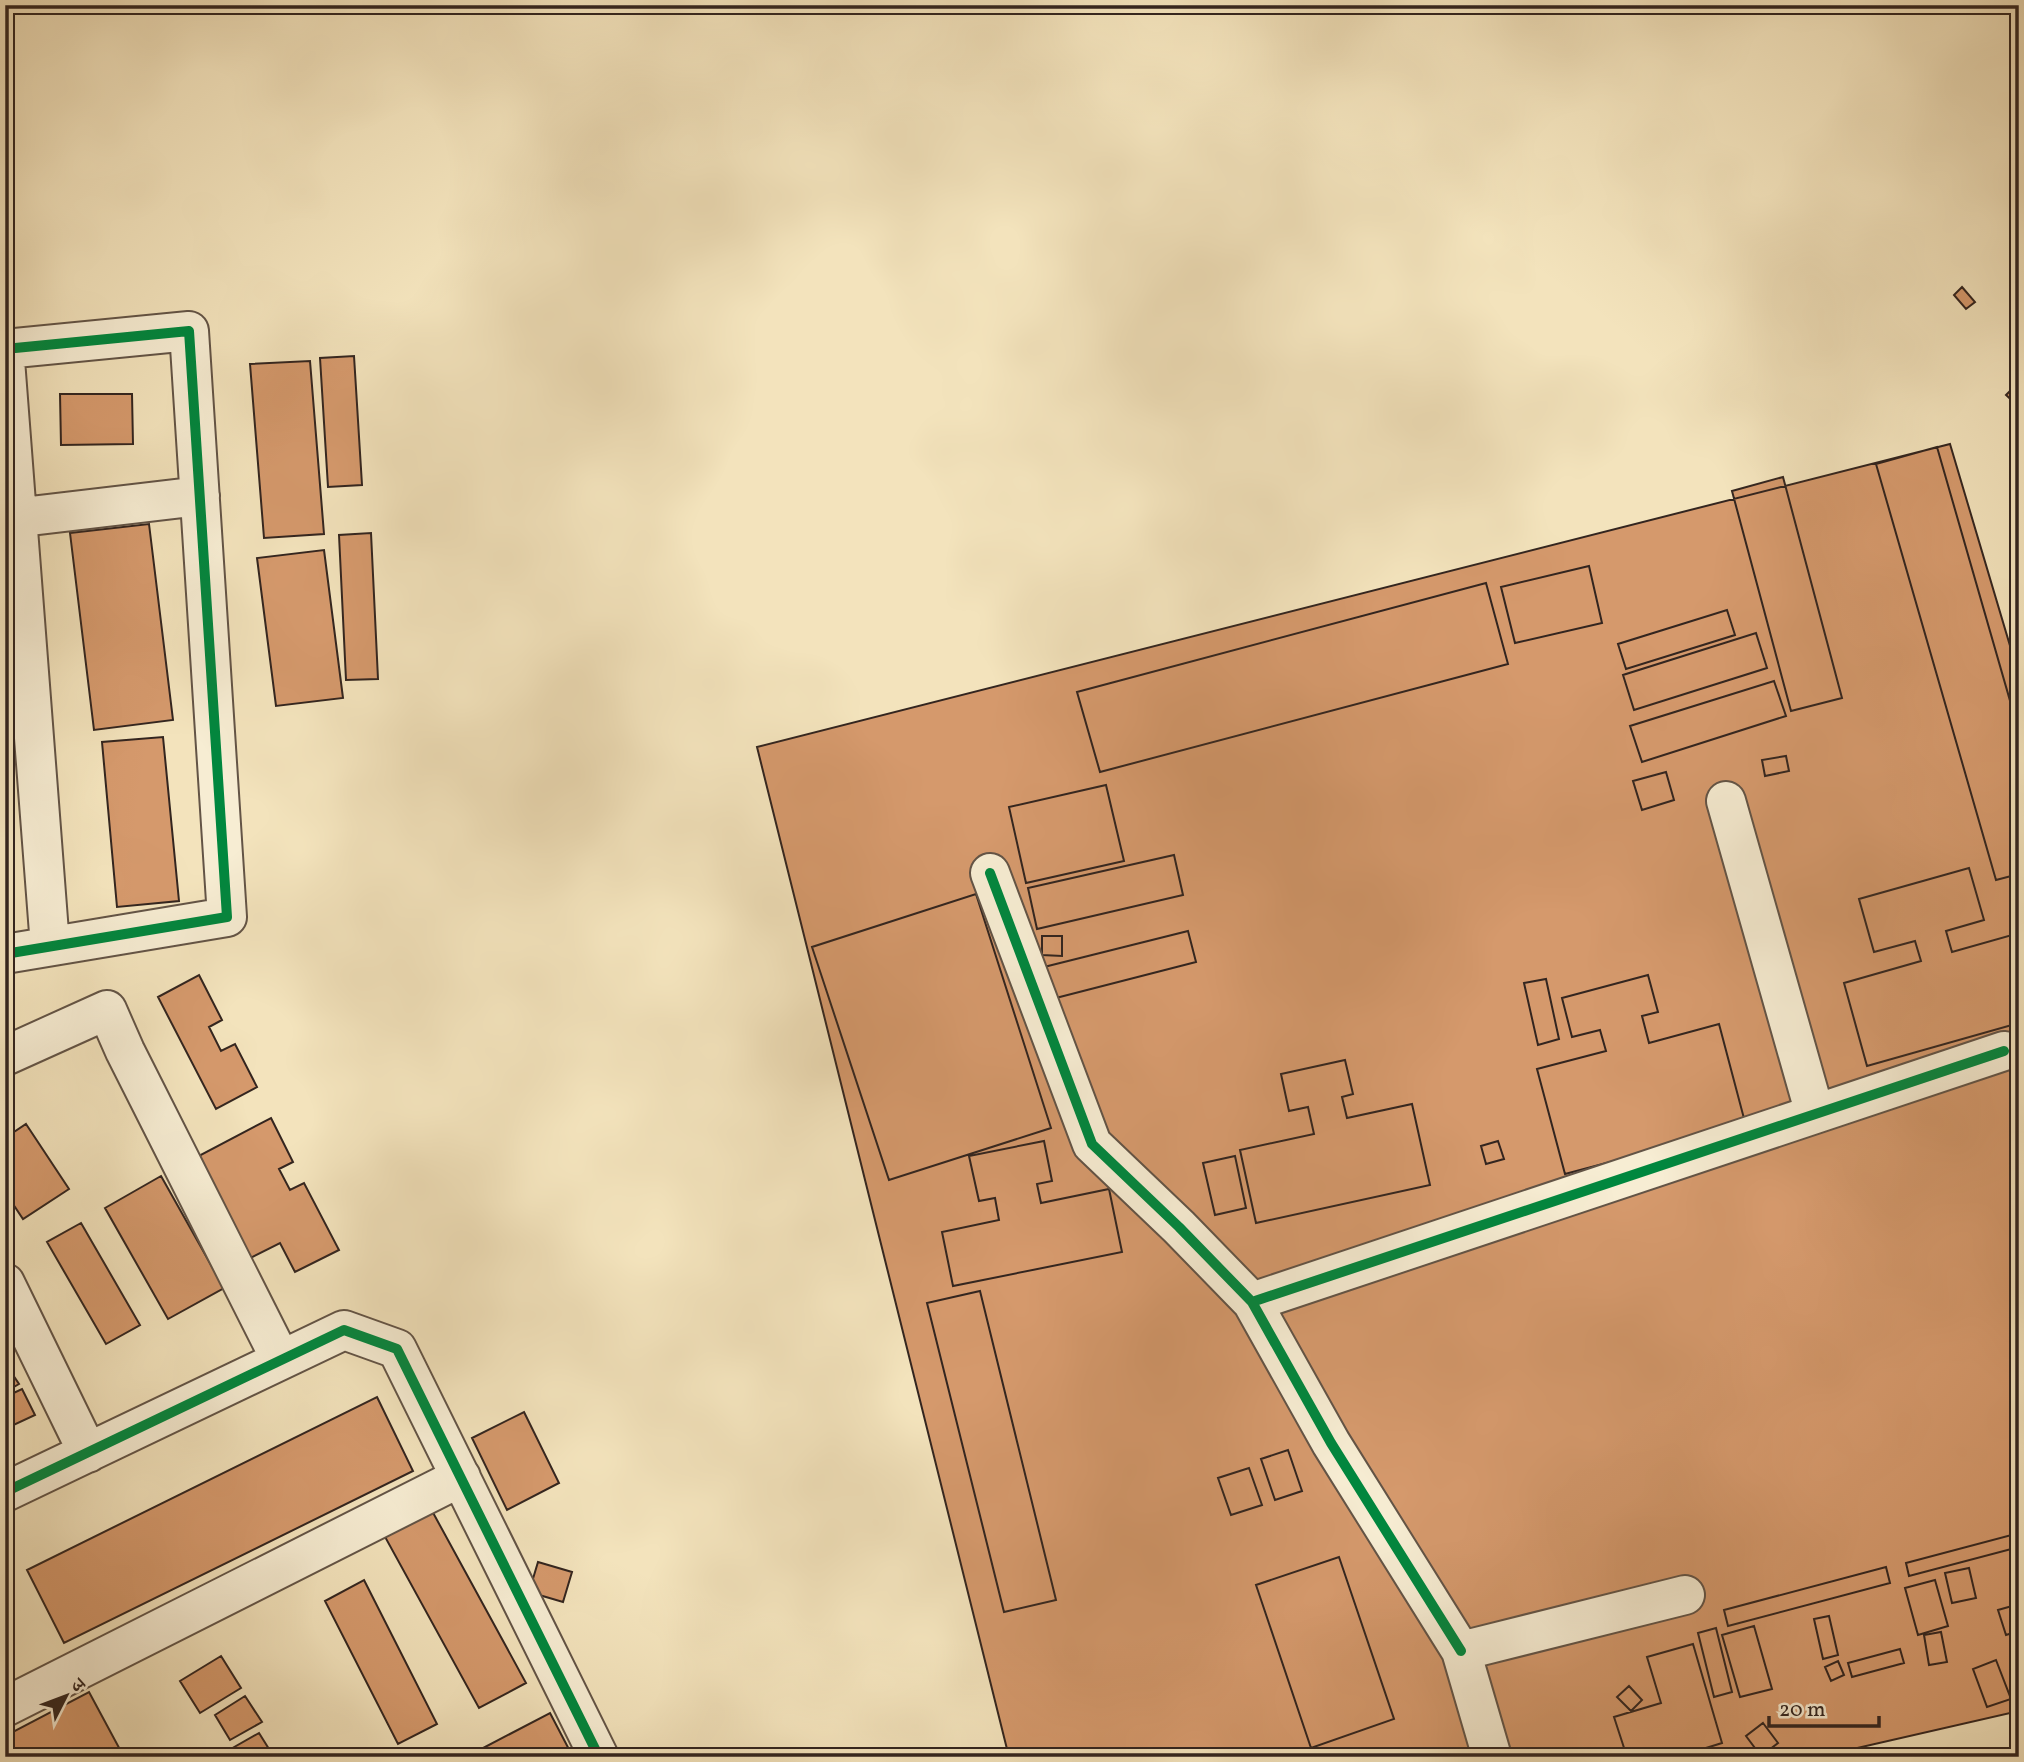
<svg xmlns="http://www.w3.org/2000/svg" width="2024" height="1762" font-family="Vollkorn,'Noto Serif Devanagari',serif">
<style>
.building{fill:#d5996c;stroke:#33251f;stroke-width:2}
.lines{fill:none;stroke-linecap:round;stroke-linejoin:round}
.minor-casing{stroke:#635446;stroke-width:42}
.minor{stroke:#f7edd3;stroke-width:38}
.cycleway-casing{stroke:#f7edd3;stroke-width:15}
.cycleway{stroke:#00873e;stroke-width:10}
</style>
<rect width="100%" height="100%" fill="#f3e3bc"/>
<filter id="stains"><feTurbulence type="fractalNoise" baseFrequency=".00286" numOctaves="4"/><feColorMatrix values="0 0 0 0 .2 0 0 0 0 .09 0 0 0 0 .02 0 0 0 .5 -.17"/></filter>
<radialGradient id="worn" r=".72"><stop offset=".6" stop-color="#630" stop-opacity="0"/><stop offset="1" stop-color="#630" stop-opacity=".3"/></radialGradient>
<path class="building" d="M1962 287 1975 302 1966 309 1954 295Z
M354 356 362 485 328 487 320 358Z
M310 361 324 534 264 538 250 364Z
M2018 383 2019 384V407L2006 395Z
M60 394H132L133 444 61 445Z
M1950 444 2019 676V1711L1818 1757H1009L757 747Z
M1937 447 2019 732V874L1996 880 1876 464Z
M1783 477 1842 698 1791 711 1732 491Z
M149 524 173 720 94 730 70 533Z
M371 533 378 679 346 680 339 535Z
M324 550 343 698 276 706 257 558Z
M1589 566 1602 623 1515 643 1501 587Z
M1486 583 1508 664 1100 772 1077 692Z
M1727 610 1735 635 1626 669 1618 644Z
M1756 633 1767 668 1634 710 1623 675Z
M1774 681 1786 716 1642 762 1630 726Z
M163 737 179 901 117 907 102 742Z
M1786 756 1789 771 1765 776 1762 760Z
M1666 772 1674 800 1642 810 1633 781Z
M1106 785 1124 861 1026 883 1009 807Z
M1174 855 1183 895 1037 929 1028 888Z
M1969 868 1984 920 1946 931 1952 952 2019 933V1023L1867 1066 1844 983 1921 961 1915 941 1874 952 1859 899Z
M976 894 1051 1128 889 1180 812 947Z
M1188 931 1196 962 1052 999 1044 967Z
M1042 936H1062V956L1042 955Z
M199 975 222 1020 209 1027 221 1051 235 1044 257 1087 216 1109 158 997Z
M1648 975 1658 1012 1642 1016 1649 1043 1719 1024 1746 1126 1565 1174 1537 1069 1606 1051 1600 1030 1572 1037 1562 998Z
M1546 979 1559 1039 1538 1045 1524 983Z
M1345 1060 1353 1094 1342 1097 1347 1118 1412 1104 1430 1185 1256 1223 1240 1150 1314 1134 1308 1107 1289 1111 1281 1074Z
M271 1118 293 1162 279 1169 290 1190 304 1183 339 1250 295 1272 280 1243 227 1270 193 1159Z
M26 1124 69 1189 23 1219 5 1192V1138Z
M1044 1141 1052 1181 1037 1184 1041 1203 1109 1189 1122 1252 953 1286 942 1232 999 1220 995 1198 979 1201 969 1156Z
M1498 1141 1504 1159 1486 1164 1481 1146Z
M1235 1156 1246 1208 1215 1215 1203 1163Z
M161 1176 224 1288 168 1319 105 1208Z
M81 1223 140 1325 106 1344 47 1242Z
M980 1291 1056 1600 1004 1612 927 1303Z
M5 1363 19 1384 5 1392Z
M22 1389 35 1415 5 1429V1397Z
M377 1397 413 1471 64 1643 27 1570Z
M524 1412 559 1483 507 1510 472 1438Z
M1288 1450 1302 1491 1275 1500 1261 1459Z
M1249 1468 1262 1505 1231 1515 1218 1478Z
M431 1509 526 1683 479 1708 384 1535Z
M2019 1533V1547L1909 1576 1906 1563Z
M1339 1557 1394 1719 1311 1748 1256 1585Z
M538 1562 572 1572 563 1602 529 1592Z
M1886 1567 1890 1583 1728 1626 1724 1610Z
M1969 1568 1976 1598 1952 1603 1945 1573Z
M364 1580 437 1724 398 1744 325 1601Z
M1935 1580 1948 1626 1918 1635 1905 1588Z
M2019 1604V1631L2006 1635 1998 1610Z
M1829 1616 1838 1655 1823 1659 1814 1619Z
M1754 1626 1772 1689 1740 1697 1722 1635Z
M1716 1628 1732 1692 1714 1697 1698 1633Z
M1941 1632 1947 1662 1929 1665 1924 1635Z
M1693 1644 1722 1743 1677 1757H1627L1614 1717 1661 1703 1647 1657Z
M1900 1649 1904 1663 1852 1677 1848 1663Z
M221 1656 241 1688 200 1713 180 1681Z
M1996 1660 2011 1699 1987 1707 1973 1669Z
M1838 1661 1844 1675 1831 1681 1825 1667Z
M1629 1686 1642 1700 1631 1711 1617 1697Z
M89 1692 124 1757H5V1736Z
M245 1696 262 1722 230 1740 215 1715Z
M550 1713 573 1757H466Z
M1763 1723 1778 1743 1761 1756 1746 1736Z
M259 1733 274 1757H234L229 1750Z
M1376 1749 1379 1757H1355Z"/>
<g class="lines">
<defs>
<path id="minor" d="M5 349 189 331 227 917 5 954
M5 360 50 946
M5 519 200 496
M1726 801 1815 1114
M990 873 1092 1144 1179 1227 1252 1302 1331 1443 1461 1651
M5 1056 107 1010 125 1051 281 1360
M5 1283 88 1453
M1252 1302 2004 1051
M5 1492 344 1330 397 1349 599 1757
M5 1707 461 1477
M1492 1757 1461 1651 1685 1595"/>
</defs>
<use href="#minor" class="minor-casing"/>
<use href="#minor" class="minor"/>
<defs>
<path id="cycleway" d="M5 349 189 331 227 917 5 954
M990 873 1092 1144 1179 1227 1252 1302 1331 1443 1461 1651
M1252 1302 2004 1051
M5 1492 344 1330 397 1349 599 1757"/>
</defs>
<use href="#cycleway" class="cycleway-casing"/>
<use href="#cycleway" class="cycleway"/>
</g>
<rect width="2024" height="1762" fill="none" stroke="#f3e3bc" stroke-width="28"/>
<rect x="7" y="7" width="2010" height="1748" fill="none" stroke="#33251f" stroke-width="3.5"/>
<rect x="14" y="14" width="1996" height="1734" fill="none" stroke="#33251f" stroke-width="2"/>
<g transform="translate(66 1696) rotate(48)" stroke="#f7edd3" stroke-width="5" paint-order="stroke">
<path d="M0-5L12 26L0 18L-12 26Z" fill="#33251f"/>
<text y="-10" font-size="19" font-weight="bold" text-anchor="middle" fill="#33251f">उ</text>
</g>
<path d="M1769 1716v10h110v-10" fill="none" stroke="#33251f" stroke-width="3.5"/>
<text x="1779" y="1716" font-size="21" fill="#33251f" stroke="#f7edd3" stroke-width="5" paint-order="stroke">20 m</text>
<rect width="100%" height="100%" filter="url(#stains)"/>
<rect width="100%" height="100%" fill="url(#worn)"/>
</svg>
